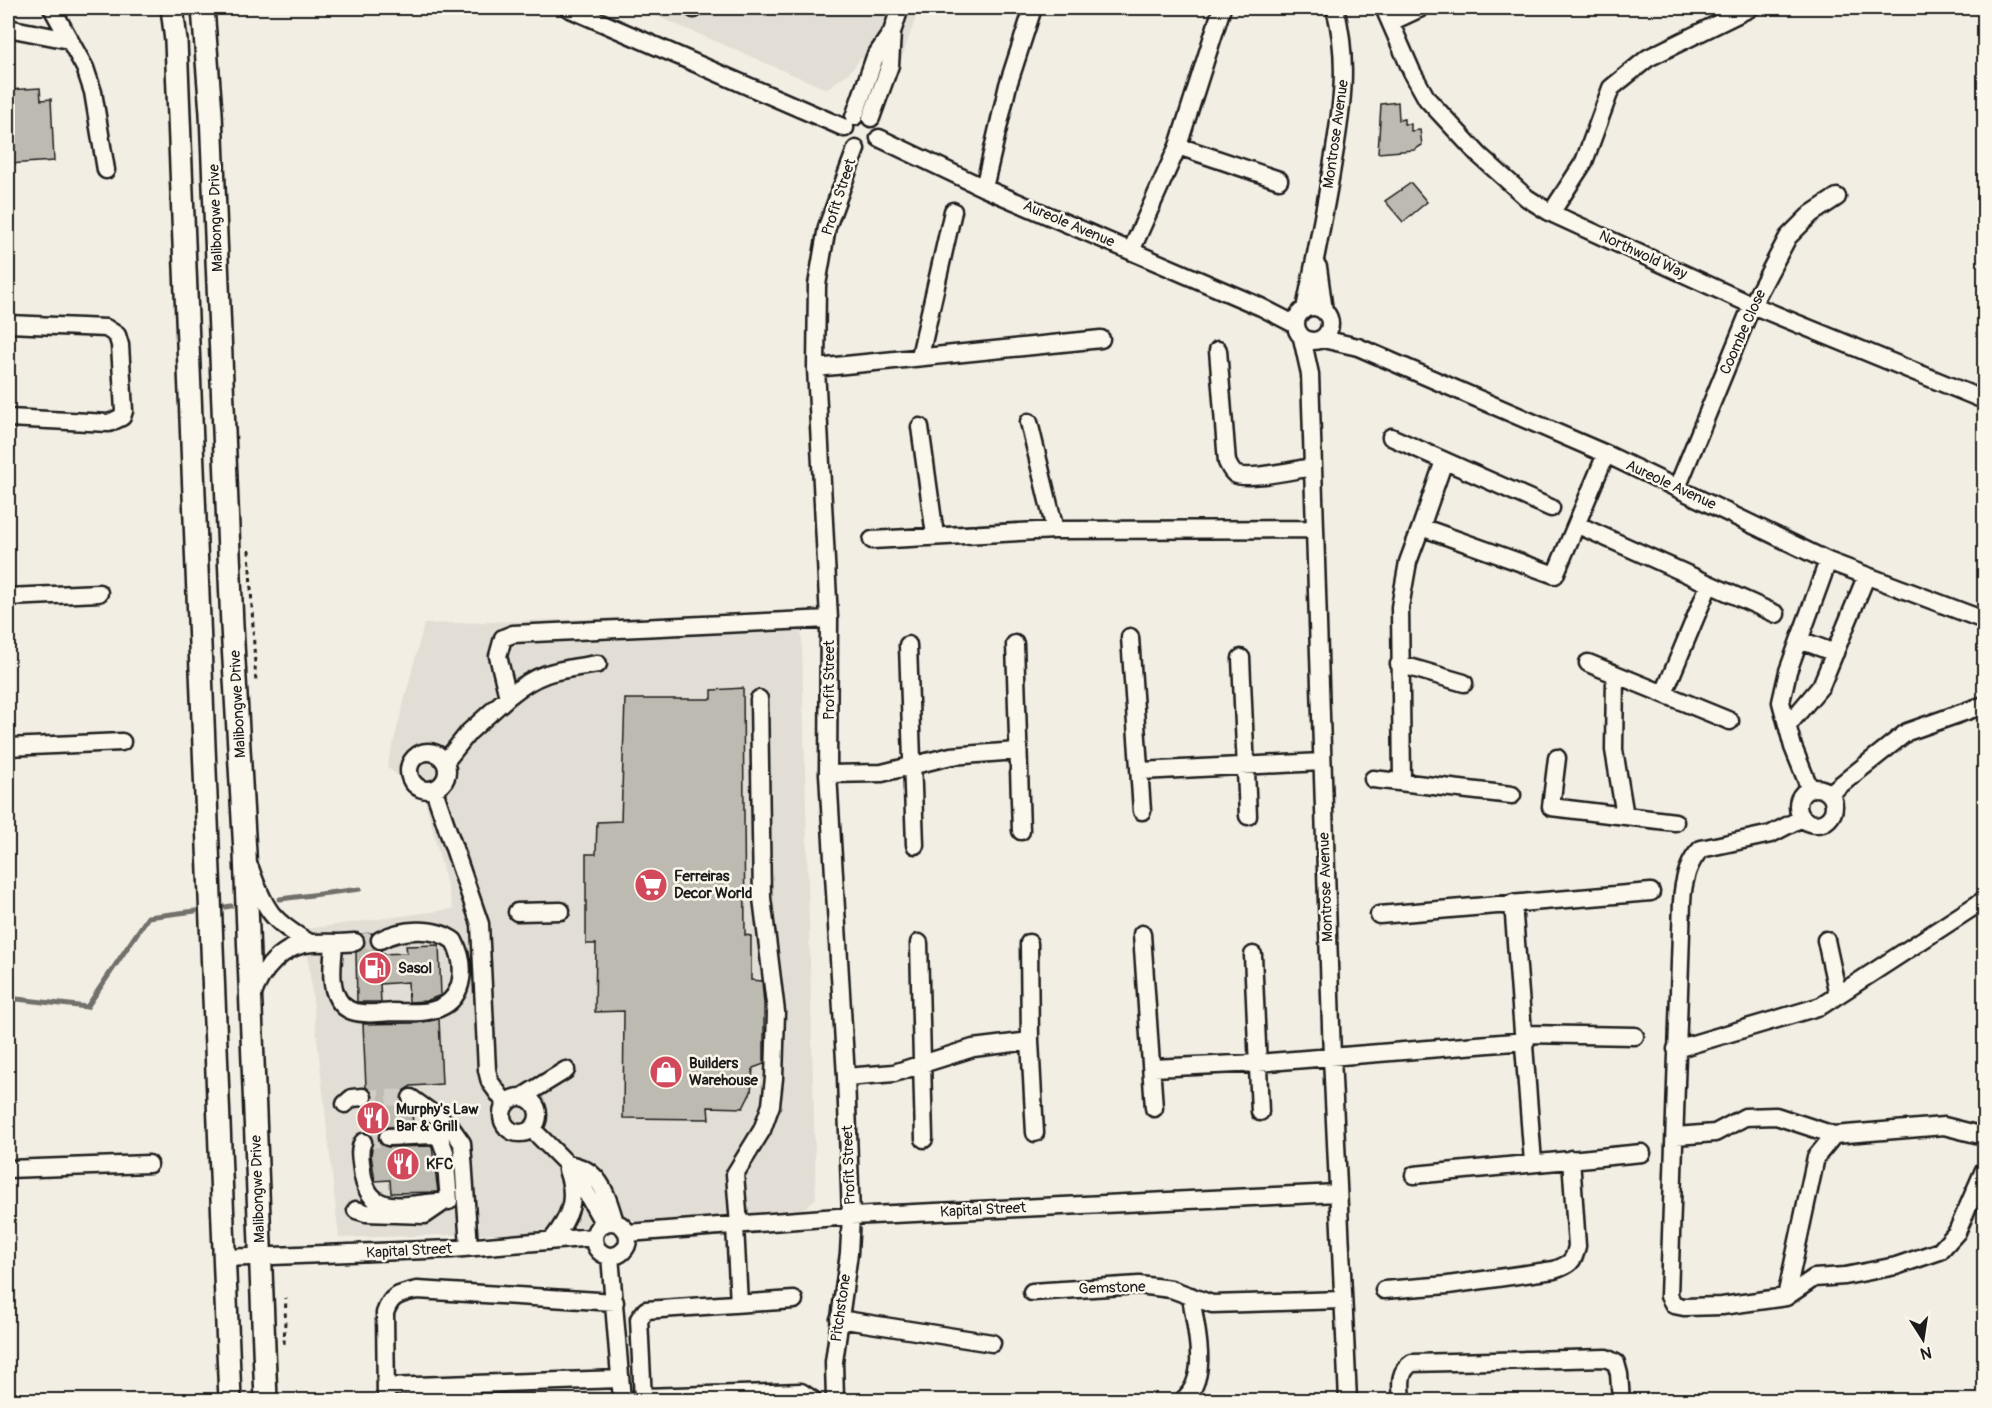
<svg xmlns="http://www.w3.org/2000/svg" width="1992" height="1408" font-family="Pangolin,sans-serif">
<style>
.built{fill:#e2ded5}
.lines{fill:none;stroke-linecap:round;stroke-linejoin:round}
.stream{stroke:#716f6b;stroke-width:5}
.building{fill:#bdbab1;stroke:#1c1c1c;stroke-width:1.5}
.minor-tunnel{stroke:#d2cec6;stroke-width:16;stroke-dasharray:16 8;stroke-linecap:butt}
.minor-casing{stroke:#1c1c1c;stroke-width:21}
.major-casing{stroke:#1c1c1c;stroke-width:26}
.path{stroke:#1c1c1c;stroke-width:3;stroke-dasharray:4.5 4.5;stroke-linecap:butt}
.minor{stroke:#fbf7ec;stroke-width:16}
.major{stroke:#fbf7ec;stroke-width:21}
.labels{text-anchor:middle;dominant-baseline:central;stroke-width:5;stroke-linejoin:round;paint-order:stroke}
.street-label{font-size:15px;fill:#1c1c1c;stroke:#fbf7ec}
.poi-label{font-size:15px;font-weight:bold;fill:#1c1c1c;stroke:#fbf7ec;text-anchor:start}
</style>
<rect width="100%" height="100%" fill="#f2eee4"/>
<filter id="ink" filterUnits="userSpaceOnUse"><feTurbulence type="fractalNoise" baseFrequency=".0167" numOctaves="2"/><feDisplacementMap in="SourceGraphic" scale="12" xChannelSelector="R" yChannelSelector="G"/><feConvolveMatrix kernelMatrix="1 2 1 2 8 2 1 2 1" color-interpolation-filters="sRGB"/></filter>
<g filter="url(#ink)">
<path class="built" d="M638 8H919L896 75 861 58 849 73 826 89Z
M801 612 816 1198 795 1217 525 1233 339 1238 305 929 453 909 424 796 387 767 424 624Z"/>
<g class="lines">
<path class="stream" d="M280 899 360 889
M225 907 231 906
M8 998 87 1007 148 917 195 911"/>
</g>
<path class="building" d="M40 88 41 100 51 99 54 161 8 164V90Z
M1398 102 1399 120 1404 119V124H1411V131L1420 130 1422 145 1414 150 1378 153 1381 104Z
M1411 183 1427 202 1403 222 1385 201Z
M743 688 745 935 751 936V980L762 981 764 1004V1064L753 1068 751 1092 743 1108 708 1107 709 1119 623 1118 624 1011 595 1012 596 944H586V854H596L597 822 621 821 625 699H712V690Z
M372 933 370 944 381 950V954L407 953 406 946 439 945 441 995 426 1001 409 1002 408 982 380 984 381 1002H357L356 952 365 946V940L361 934Z
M439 1019 442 1084 411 1086 403 1091 401 1102 412 1112 413 1125 383 1128 378 1137 380 1143 388 1147 432 1146 438 1192 391 1193 390 1180 375 1181 371 1155 373 1141 365 1132 363 1107 369 1105 373 1097 366 1087 363 1024 417 1023Z"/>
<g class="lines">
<path class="minor-tunnel" d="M355 942 380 940
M363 1097 411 1098
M363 1142 388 1137"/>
<defs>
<path id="minor" d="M52 8 85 68 93 92 106 170
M568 8 845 128
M1384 8 1412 72 1427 99 1479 155 1527 198 1551 213 1752 305 1984 400
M694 9V8
M1391 22 1421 8
M8 28 69 40
M892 32 900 8
M854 117 875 57 892 32 890 65 871 118
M879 138 984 188 1261 307 1296 325
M1178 146 1279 180
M984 188 1008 85 1033 8
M1551 213 1584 162 1611 88 1648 58 1750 8
M1131 251 1178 146 1222 8
M1318 267 1324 311
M1296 324a17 17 0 1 1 34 0a17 17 0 1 1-34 0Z
M1305 309C1315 260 1325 211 1333 161 1342 108 1349 60 1335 8
M8 324 106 328 117 335 120 345 124 411 122 417 109 423 8 418
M1302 338 1310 374 1332 1057 1348 1400
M1323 339 1358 347 1606 454 1828 561 1984 620
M1218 350 1227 462C1229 466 1231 471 1235 474 1247 481 1297 469 1313 467
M920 356 953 211
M816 368 1101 339
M1029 422 1055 530
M920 427 935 535
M1391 437 1551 508
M1444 461 1421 527 1555 575 1606 454
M1677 488 1752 305 1788 237 1811 214 1837 197
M1578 525 1776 614
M872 540 1055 530 1314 529
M8 597 99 593
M1130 637 1142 811
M1800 640 1835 653
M1015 644 1021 831
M908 645 915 845
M1241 658 1248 816
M1588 663 1730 721
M1399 664 1464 683
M1615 674 1614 750 1625 816
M1664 693 1709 585
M508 697C540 670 559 670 598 664
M1788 725 1821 686 1866 577
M8 747 122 742
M409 771a19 19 0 1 1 38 0a19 19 0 1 1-38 0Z
M1557 758 1551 807 1675 822
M445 762 469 732 508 697 498 656 503 638 513 634 829 619
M1141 771 1321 762
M828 774 882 773 951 756 1017 751
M1373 779 1512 795
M1402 781 1400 607 1408 562 1421 527
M1798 806a18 18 0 1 1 36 0a18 18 0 1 1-36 0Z
M1810 789 1793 747 1781 702 1788 671 1828 561
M434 790 480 924 487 1070 490 1082 506 1104
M1829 794 1907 732 1984 705
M1802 818 1771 834 1701 849C1687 863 1683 883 1682 902L1669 1296 1674 1305 1684 1307 1722 1306 1786 1297 1814 1278 1845 1276 1896 1266 1940 1251 1957 1232 1984 1170
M250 868C265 911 272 921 310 943
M1513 903 1533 1162
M517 912 561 911
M1379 915 1651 892
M1142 934 1154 1108
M1826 940 1838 995
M919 943 924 1139
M334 944C333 961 329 984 338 999 341 1004 346 1009 352 1011 364 1015 380 1013 393 1012 408 1012 425 1014 439 1008 466 997 466 963 454 941 434 926 401 929 380 940
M1253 955 1260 1112
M252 997C260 971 283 944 313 943 327 942 341 944 355 942
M1525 1034 1635 1036
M1030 1041 1035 1133
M1676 1049 1821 1006 1984 900
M1153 1068 1258 1063 1526 1041
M846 1077 894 1073 973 1048 1030 1041 1029 943
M502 1115a18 18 0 1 1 36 0a18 18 0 1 1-36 0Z
M522 1097 566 1070
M411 1098 450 1126 462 1143 469 1247
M345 1104 352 1098 363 1097
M532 1129 574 1171 604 1224
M1676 1136 1715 1133 1745 1117 1776 1116 1834 1135 1944 1126 1984 1136
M388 1137 433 1135 440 1138 445 1152 449 1201
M363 1142C358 1150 361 1160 362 1170 367 1218 403 1204 440 1202
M566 1164C600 1168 606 1193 615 1222
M8 1169 149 1164
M1414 1175 1642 1153
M356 1210 366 1213 425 1215 444 1202
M594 1239a17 17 0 1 1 34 0a17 17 0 1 1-34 0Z
M739 1225 735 1174 762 1130 771 1105 774 1078 776 1012 762 898 759 699
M735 1226 739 1304
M628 1233 851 1216 1338 1193
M552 1240C570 1217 578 1199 567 1170
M610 1256 622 1400
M223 1258 452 1249 594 1237
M1384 1290 1448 1285 1554 1270C1569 1265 1574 1262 1577 1246L1571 1159
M1032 1292 1139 1285 1171 1289 1212 1304 1342 1300
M1786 1297 1816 1157 1834 1135
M839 1319 992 1343
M386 1387 620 1379
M643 1397 801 1392 813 1400
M386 1400 385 1313C391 1295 399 1294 417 1290L615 1302
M643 1400 639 1319 646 1310 794 1300
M835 1400 834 1362 849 1253 851 1216 846 1077 828 774 829 619 816 368 817 285 827 227 856 149
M1183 1400C1211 1377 1195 1328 1191 1296
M1402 1400C1401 1385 1398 1372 1412 1363L1606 1358 1616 1363 1619 1374 1621 1400"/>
<path id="major" d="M172 8 176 41 230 1400
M203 8 211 113 232 626 245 853 266 1400"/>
</defs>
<use href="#minor" class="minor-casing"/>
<use href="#major" class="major-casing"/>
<path class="path" d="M249 550 256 684
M284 1344 286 1298"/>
<use href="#minor" class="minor"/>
<use href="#major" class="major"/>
</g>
</g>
<defs>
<symbol id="supermarket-disc" viewBox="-11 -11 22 22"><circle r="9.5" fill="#d1495b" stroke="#fbf7ec"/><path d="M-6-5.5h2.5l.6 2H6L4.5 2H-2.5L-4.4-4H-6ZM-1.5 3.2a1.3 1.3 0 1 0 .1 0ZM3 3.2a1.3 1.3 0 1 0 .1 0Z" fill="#fff"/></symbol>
<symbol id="fuel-disc" viewBox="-11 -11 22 22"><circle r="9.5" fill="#d1495b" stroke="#fbf7ec"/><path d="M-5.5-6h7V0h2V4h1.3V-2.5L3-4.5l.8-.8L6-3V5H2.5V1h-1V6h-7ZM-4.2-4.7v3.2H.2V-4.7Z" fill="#fff"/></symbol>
<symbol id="shop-disc" viewBox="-11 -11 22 22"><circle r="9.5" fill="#d1495b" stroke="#fbf7ec"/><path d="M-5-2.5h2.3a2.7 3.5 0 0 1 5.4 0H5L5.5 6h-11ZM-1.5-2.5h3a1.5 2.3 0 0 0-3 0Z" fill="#fff"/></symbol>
<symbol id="restaurant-disc" viewBox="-11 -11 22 22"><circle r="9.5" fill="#d1495b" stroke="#fbf7ec"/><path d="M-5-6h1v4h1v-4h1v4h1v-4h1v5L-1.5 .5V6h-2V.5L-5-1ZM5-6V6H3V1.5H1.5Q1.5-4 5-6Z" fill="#fff"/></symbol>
</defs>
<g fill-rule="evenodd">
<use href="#supermarket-disc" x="632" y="866" width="38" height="38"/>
<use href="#fuel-disc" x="356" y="949" width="38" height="38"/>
<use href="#shop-disc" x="647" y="1053" width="38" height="38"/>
<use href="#restaurant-disc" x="354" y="1099" width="38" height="38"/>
<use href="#restaurant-disc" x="384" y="1145" width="38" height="38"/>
</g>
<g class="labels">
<g class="street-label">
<text transform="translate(1336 134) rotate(-82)">Montrose Avenue</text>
<text transform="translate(839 197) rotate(-72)">Profit Street</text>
<text transform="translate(216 218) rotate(-92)">Malibongwe Drive</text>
<text transform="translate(1069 224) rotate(23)">Aureole Avenue</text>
<text transform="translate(1643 255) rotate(25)">Northwold Way</text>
<text transform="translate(1743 332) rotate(-66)">Coombe Close</text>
<text transform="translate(1671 485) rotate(25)">Aureole Avenue</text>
<text transform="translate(829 680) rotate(-90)">Profit Street</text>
<text transform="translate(238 704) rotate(-93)">Malibongwe Drive</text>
<text transform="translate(1326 887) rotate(-92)">Montrose Avenue</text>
<text transform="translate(849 1165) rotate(-92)">Profit Street</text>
<text transform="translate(258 1189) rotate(-92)">Malibongwe Drive</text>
<text transform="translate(983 1210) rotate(-3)">Kapital Street</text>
<text transform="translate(409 1251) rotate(-3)">Kapital Street</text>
<text transform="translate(1112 1288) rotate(-2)">Gemstone</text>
<text transform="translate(841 1308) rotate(-82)">Pitchstone</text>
</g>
<g class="poi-label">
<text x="674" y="876">Ferreiras<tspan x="674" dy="17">Decor World</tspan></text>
<text x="398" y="968">Sasol</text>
<text x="689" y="1063">Builders<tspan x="689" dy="17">Warehouse</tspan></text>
<text x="396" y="1109">Murphy's Law<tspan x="396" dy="17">Bar &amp; Grill</tspan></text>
<text x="426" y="1164">KFC</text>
</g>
</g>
<rect width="1992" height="1408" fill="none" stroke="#fbf7ec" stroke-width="30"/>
<rect x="15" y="15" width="1962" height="1378" fill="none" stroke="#1c1c1c" stroke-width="2" filter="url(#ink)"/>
<g transform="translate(1923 1339) rotate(168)" stroke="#fbf7ec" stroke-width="4.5" paint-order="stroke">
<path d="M0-4.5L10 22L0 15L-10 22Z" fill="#1c1c1c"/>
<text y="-9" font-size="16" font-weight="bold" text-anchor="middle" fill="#1c1c1c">N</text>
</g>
</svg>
